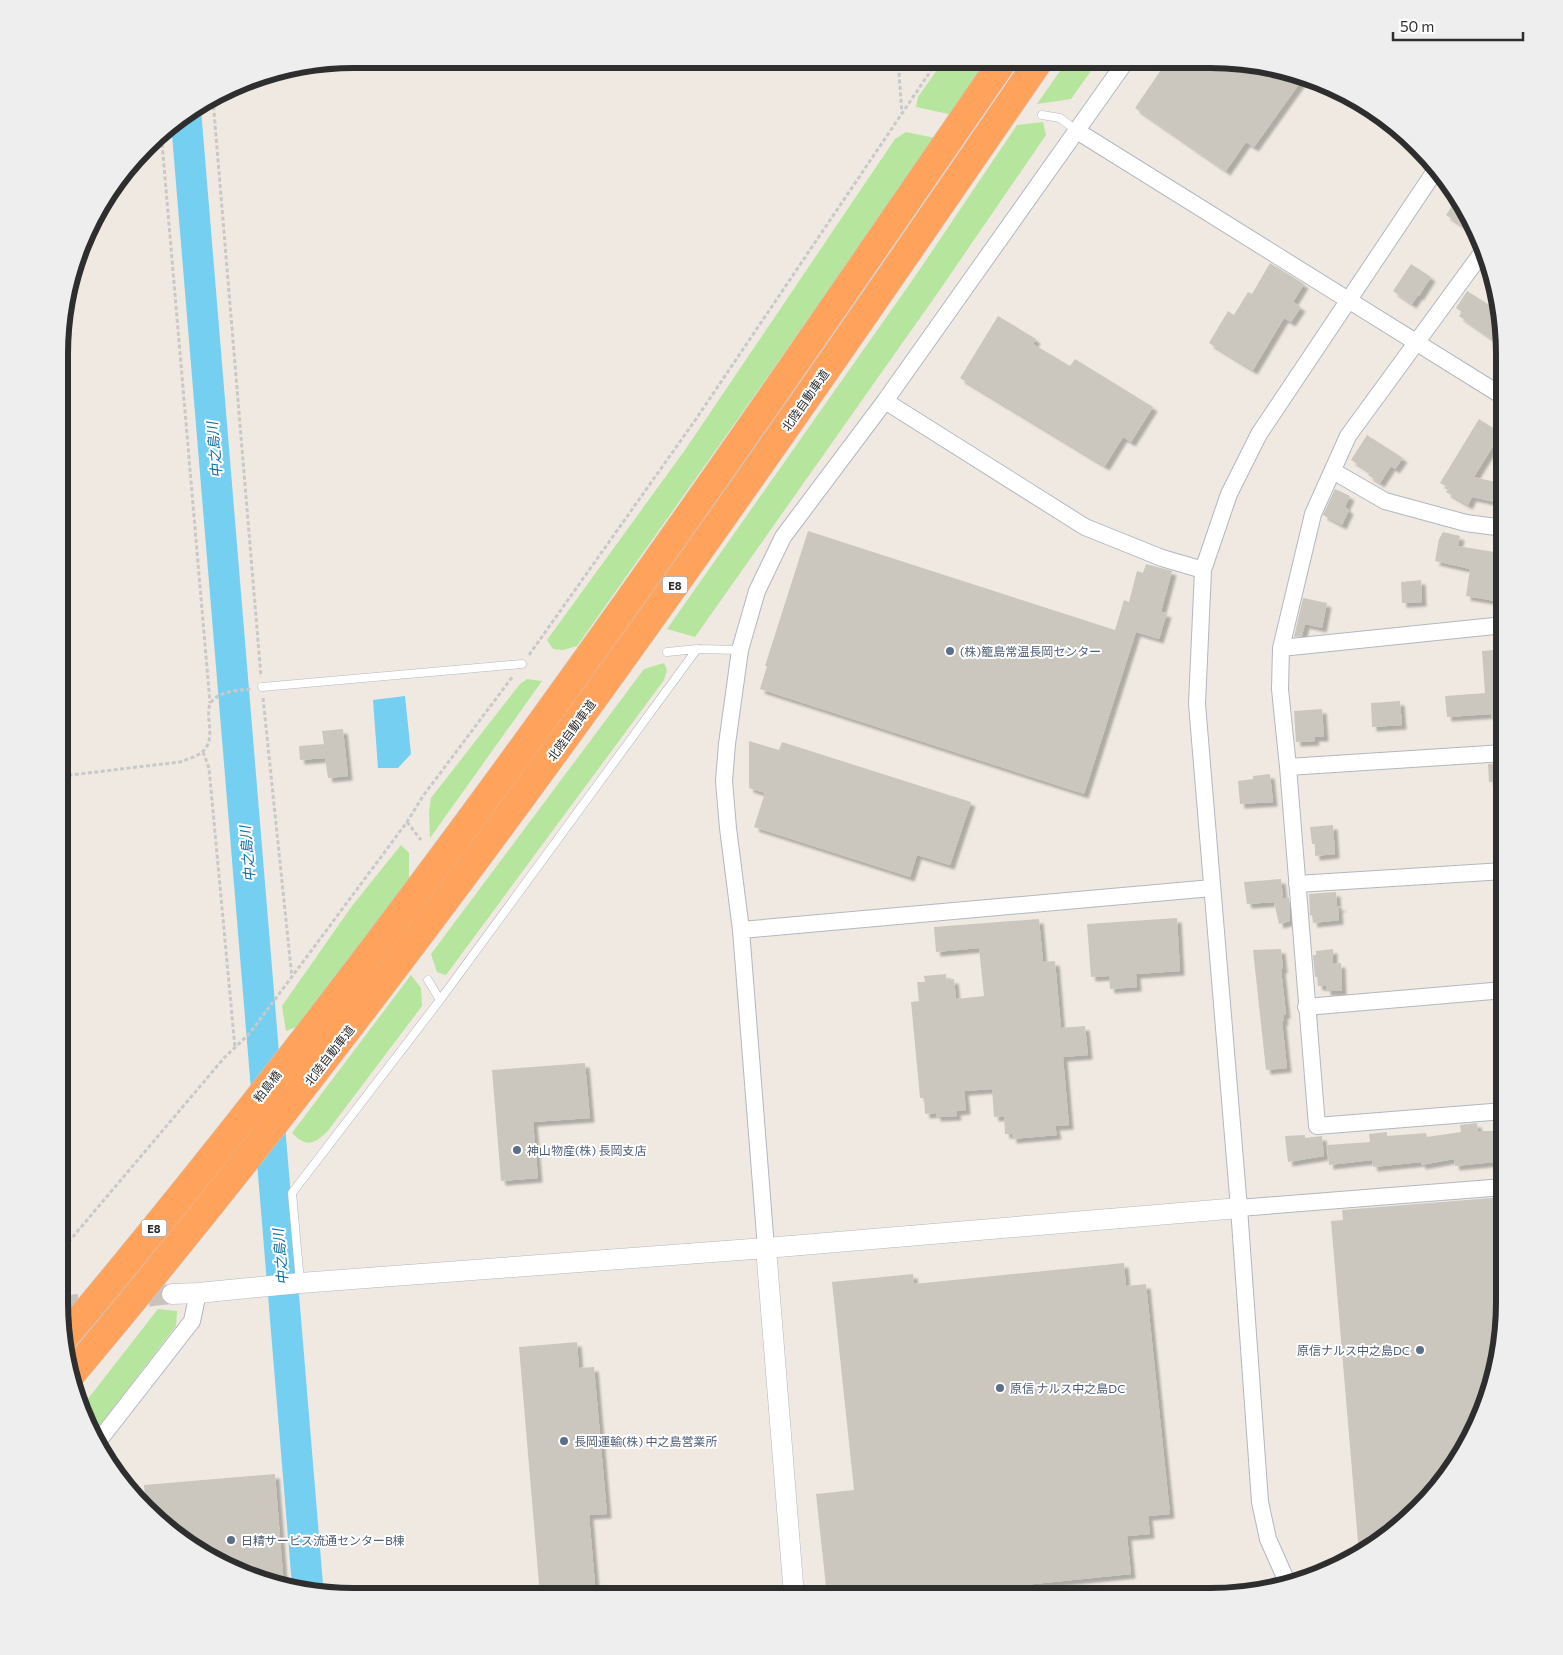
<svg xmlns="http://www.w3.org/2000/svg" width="1563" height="1655" font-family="Commissioner,'Noto Sans JP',sans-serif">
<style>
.green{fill:#b6e59e}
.water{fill:#75cff0}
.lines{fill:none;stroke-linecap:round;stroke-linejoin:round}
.river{stroke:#75cff0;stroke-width:31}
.building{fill:#cbc7bf;filter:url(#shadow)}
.tertiary-tunnel{stroke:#c8c4bd;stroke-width:20;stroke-dasharray:20 10;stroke-linecap:butt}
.service-casing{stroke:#b4b7c1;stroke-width:9}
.minor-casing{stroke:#b4b7c1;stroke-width:18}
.tertiary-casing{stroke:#b4b7c1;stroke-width:21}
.motorway-casing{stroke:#c9c9c9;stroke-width:29}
.path{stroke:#c9c9c9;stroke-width:3;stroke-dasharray:4 2.5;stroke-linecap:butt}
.service{stroke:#fff;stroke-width:8}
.minor{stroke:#fff;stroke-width:16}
.tertiary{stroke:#fff;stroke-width:20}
.motorway{stroke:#ffa35c;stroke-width:28}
.service-dot{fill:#5c6f8a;stroke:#fff;stroke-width:2}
.labels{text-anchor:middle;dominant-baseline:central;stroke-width:4;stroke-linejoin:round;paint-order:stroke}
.shield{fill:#fff;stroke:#6d6d6d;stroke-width:1}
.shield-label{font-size:11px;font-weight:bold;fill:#2e2e2e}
.street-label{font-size:12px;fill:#2e2e2e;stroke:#fff}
.service-label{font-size:12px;fill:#4e5e75;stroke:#fff;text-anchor:start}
.water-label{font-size:14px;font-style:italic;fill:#0d6fa3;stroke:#fff}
.rim{fill:none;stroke:#2e2e2e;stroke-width:6}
</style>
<defs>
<filter id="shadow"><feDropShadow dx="4.5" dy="4.5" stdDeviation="1" flood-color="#0004"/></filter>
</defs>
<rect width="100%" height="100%" fill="#efe9e1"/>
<path class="green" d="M944 60 989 61 953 115 916 107 918 97Z
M1067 61H1098L1071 99 1037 104Z
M1043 122 1046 135 939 291 695 637 667 629 916 275 1017 125Z
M906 132 935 138 764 382 577 646 563 650 553 649 547 640 685 450 895 139Z
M664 663 667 670 664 680 446 975 437 972 431 954 644 669Z
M527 679 542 681 430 838 429 812 431 798 520 684Z
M401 845 409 853V881L299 1026 286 1031 282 1006 352 906Z
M411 975 421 988 422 1006 327 1132C313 1145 306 1147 292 1133Z
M158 1309 177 1311 176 1326 93 1434 80 1409Z"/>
<path class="water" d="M405 696 411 754 398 768H378L373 700Z"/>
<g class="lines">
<path class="river" d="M186 116 308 1591"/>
</g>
<path class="building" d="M1167 61H1248L1302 80 1254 147 1246 142 1226 171 1135 108Z
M1458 197 1467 215 1461 225 1446 215Z
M1270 263 1304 284 1293 302 1301 307 1291 322 1284 318 1253 370 1209 343 1228 311 1234 315 1248 292 1252 294Z
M1411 264 1431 277 1419 296 1418 295 1412 304 1393 291Z
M1467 291 1499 311 1504 334V347L1459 316 1462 312 1456 308Z
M998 316 1036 339 1033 344 1070 366 1075 359 1153 407 1131 442 1123 437 1105 466 960 378Z
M1479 419 1501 433 1474 477 1504 484V504L1472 497 1468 505 1446 492 1449 488 1440 483Z
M1367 435 1403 458 1395 469 1391 466 1380 483 1368 475 1370 472 1351 460Z
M1335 489 1350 496 1345 507 1349 510 1342 525 1323 515Z
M808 531 1115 630 1124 600 1129 602 1137 571 1143 573 1146 564 1172 571 1161 612 1167 613 1159 639 1136 632 1084 794 760 689 767 666H765Z
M1443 532 1460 536 1458 546 1500 553 1497 570H1501L1498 586 1503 587 1501 602 1466 596 1470 569 1435 561 1439 539Z
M1421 580 1422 602 1402 603 1401 582Z
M1303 598 1327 603 1322 628 1305 624 1302 636 1294 637Z
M1504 649V717L1491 718V714L1447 717 1445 696 1485 693 1482 651Z
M1400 701 1402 725 1372 727 1371 703Z
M1322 709 1324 737H1314L1315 741 1296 742 1294 711Z
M343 729 348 776 328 778 325 758 300 760 299 746 324 744 322 731Z
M749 741 779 750 782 742 971 802 950 865 917 855 910 877 754 827 765 793 749 788Z
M1504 763V782H1489L1488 764Z
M1270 774 1273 802 1240 804 1238 781 1253 779V776Z
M1333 825 1335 854 1315 856V844H1312L1310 827Z
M1281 879 1283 898H1289L1290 921 1279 924 1274 902 1247 904 1244 882Z
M1336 892 1337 906 1343 907 1338 908 1339 920 1313 923 1312 915 1310 916 1309 894Z
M1177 918 1180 971 1136 974 1137 987 1110 989 1109 976 1091 977 1087 924Z
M1039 919 1043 962 1055 961 1061 1028 1085 1026 1088 1055 1063 1057 1069 1125 1055 1126 1057 1135 1012 1139V1134H1005L1004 1116 994 1117 992 1089 964 1091 966 1110 956 1111 957 1116 936 1117V1113L925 1114 924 1098H920L911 1002 919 1001 917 982H925L924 976 946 974V980L954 979 956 999 984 996 979 948 936 952 934 927Z
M1281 949 1283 969H1281L1286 1014 1283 1015 1284 1021H1282L1287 1068 1266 1070 1253 950Z
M1333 949V964L1341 963 1342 991H1326V986H1318L1317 977H1315L1313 955H1316V951Z
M585 1063 590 1118 533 1122 538 1178 501 1181 492 1070Z
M1477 1123 1478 1131H1493V1133L1504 1132V1161L1455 1166 1454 1159 1421 1165V1162L1373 1167 1372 1160 1329 1165 1327 1145 1370 1142 1369 1134 1387 1132V1136L1426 1133 1427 1137 1461 1132 1460 1125Z
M1305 1135V1138L1322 1136 1324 1156 1288 1162 1285 1136Z
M1504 1197V1321L1494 1378 1465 1449 1431 1496 1374 1546 1359 1554 1331 1221 1343 1220 1342 1210Z
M1124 1263 1126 1286 1146 1284 1170 1514 1148 1516 1150 1534 1127 1536 1131 1574 974 1590 975 1596H827L816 1494 854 1490 832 1282 913 1274 914 1284Z
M577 1342 579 1368 594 1367 607 1514 589 1515 596 1596H540L519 1347Z
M275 1474 284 1587 277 1586 206 1557 159 1523 146 1508 144 1485Z"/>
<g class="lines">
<path class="tertiary-tunnel" d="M59 1306 172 1294"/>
<defs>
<path id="service" d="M1042 115 1060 118 1077 131
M667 652 697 649 740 650
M262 687 522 664
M428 980 440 1000
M300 1282 292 1193 440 1000 697 649"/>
<path id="minor" d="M1077 131 1504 397
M1484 250 1348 436 1313 514 1281 648 1280 689 1288 767 1317 1126 1504 1111
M885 401 1085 527 1162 558 1203 570
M1333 471 1385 501 1466 523 1504 528
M1281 648 1504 625
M1288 767 1504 753
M1297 884 1504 871
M741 930 1212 888
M1306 1007 1504 990
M1239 1208 1504 1187
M766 1248 741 930 728 828 724 781 727 744 740 650 757 591 783 537 885 401 1126 61
M97 1443 192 1321 198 1293
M1288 1584 1268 1539 1260 1502 1239 1208 1197 704 1203 570 1229 494 1259 434 1437 168"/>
<path id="tertiary" d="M766 1248 794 1596
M172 1294 198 1293 300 1283 766 1248 1239 1208"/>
<path id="motorway" d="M63 1339C404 935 704 497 1003 61
M70 1376C421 958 731 510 1039 61"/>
</defs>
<use href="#service" class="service-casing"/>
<use href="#minor" class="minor-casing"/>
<use href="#tertiary" class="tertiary-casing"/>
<use href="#motorway" class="motorway-casing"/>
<path class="path" d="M898 60 902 114
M213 100 261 677
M161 131 210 703
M529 655 696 419 938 60
M263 698 292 978
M203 752 209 768 235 1048
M62 776 180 762C187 759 195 757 201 753 220 739 200 710 214 699 223 691 240 690 251 689
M407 822 421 840
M60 1252 224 1058 250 1033 407 822 423 796 513 676"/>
<use href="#service" class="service"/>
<use href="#minor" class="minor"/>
<use href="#tertiary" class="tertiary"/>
<use href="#motorway" class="motorway"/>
</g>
<g class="service-dot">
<circle cx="950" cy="651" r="5"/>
<circle cx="517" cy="1150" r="5"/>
<circle cx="1420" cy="1350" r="5"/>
<circle cx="1000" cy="1388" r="5"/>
<circle cx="564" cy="1441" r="5"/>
<circle cx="231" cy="1540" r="5"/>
</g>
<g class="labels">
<g class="shield">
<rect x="662.5" y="576.5" width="25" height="17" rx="4"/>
<rect x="141.5" y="1219.5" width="25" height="17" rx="4"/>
</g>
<g class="shield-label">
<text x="675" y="585">E8</text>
<text x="154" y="1228">E8</text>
</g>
<g class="street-label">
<text transform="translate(805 400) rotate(-55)">北陸自動車道</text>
<text transform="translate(571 730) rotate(-54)">北陸自動車道</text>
<text transform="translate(329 1055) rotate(-52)">北陸自動車道</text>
<text transform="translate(267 1086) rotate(-52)">粕島橋</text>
</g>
<g class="service-label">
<text x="960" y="651">(株)籠島常温長岡センター</text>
<text x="527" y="1150">神山物産(株) 長岡支店</text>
<text x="1410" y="1350" text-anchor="end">原信ナルス中之島DC</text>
<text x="1010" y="1388">原信 ナルス中之島DC</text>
<text x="574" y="1441">長岡運輸(株) 中之島営業所</text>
<text x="241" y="1540">日精サービス流通センターB棟</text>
</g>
<g class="water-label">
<text transform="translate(214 450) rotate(-95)">中之島川</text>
<text transform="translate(247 854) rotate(-95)">中之島川</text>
<text transform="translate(280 1257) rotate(-95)">中之島川</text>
</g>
</g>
<path d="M0 0H1563V1655H0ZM354 68H1210A286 286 0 0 1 1496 354V1302A286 286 0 0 1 1210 1588H354A286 286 0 0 1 68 1302V354A286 286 0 0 1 354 68Z" fill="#eee" fill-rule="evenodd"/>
<path class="rim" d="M354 68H1210A286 286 0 0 1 1496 354V1302A286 286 0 0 1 1210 1588H354A286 286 0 0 1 68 1302V354A286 286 0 0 1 354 68Z"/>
<path d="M1393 32v8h130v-8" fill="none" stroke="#2e2e2e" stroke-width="2.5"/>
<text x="1400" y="32" font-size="15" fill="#2e2e2e" stroke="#ffffff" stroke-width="4" paint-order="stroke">50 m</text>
</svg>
